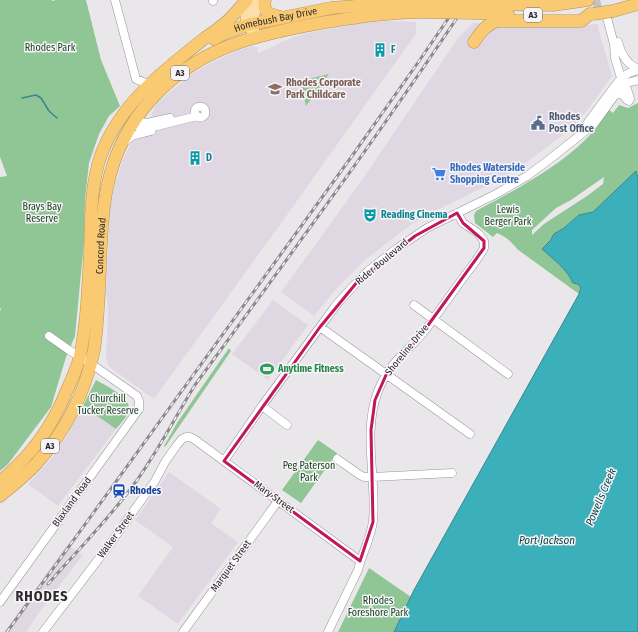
<svg xmlns="http://www.w3.org/2000/svg" width="638" height="632" font-family="'Fira Sans Condensed',sans-serif">
<style>
.built{fill:#dfd8e2}
.green{fill:#90c596;fill-rule:evenodd}
.water{fill:#3bb0ba;stroke:#36888f}
.lines{fill:none;stroke-linecap:round;stroke-linejoin:round}
.stream{stroke:#36888f;stroke-width:1.5}
.minor-tunnel{stroke:#c4c1c5;stroke-width:8;stroke-dasharray:8 4;stroke-linecap:butt}
.minor-casing{stroke:#979598;stroke-width:9}
.major-casing{stroke:#b19259;stroke-width:11}
.highway-casing{stroke:#b19259;stroke-width:13}
.minor{stroke:#fff;stroke-width:8}
.major{stroke:#fbdfaa;stroke-width:10}
.highway{stroke:#f9ca72;stroke-width:12}
.rail-casing{stroke:#8b898c;stroke-width:3}
.rail{stroke:#f8f5f8;stroke-width:1.5;stroke-dasharray:4.5;stroke-linecap:butt}
.highway-bridge-casing{stroke:#b19259;stroke-width:13;stroke-linecap:butt}
.highway-bridge{stroke:#f9ca72;stroke-width:12}
.marked{fill:none;stroke:#c2185b;stroke-width:3;stroke-linejoin:round}
.labels{text-anchor:middle;dominant-baseline:central;stroke-width:3;stroke-linejoin:round;paint-order:stroke}
.shield{fill:#f8f5f8;stroke:#686768;stroke-width:1}
.shield-label{font-size:9px;font-weight:bold;fill:#2b2a2b}
.street-label{font-size:10px;fill:#2b2a2b;stroke:#f8f5f8}
.park-label{font-size:10px;fill:#0e3d19;stroke:#f8f5f8}
.culture-label{font-size:10px;font-weight:bold;fill:#0d838f;stroke:#f8f5f8;text-anchor:start}
.education-label{font-size:10px;font-weight:bold;fill:#785e54;stroke:#f8f5f8;text-anchor:start}
.service-label{font-size:10px;font-weight:bold;fill:#4e5e75;stroke:#f8f5f8;text-anchor:start}
.shop-label{font-size:10px;font-weight:bold;fill:#366cbe;stroke:#f8f5f8;text-anchor:start}
.leisure-label{font-size:10px;font-weight:bold;fill:#27864d;stroke:#f8f5f8;text-anchor:start}
.transit-label{font-size:10px;font-weight:bold;fill:#164399;stroke:#f8f5f8;text-anchor:start}
.water-label{font-size:11px;font-style:italic;fill:#0b4145;stroke:#f8f5f8}
.district-label{font-size:14px;font-weight:bold;letter-spacing:1px;fill:#2b2a2b;stroke:#f8f5f8}
</style>
<rect width="100%" height="100%" fill="#eae7eb"/>
<path class="built" d="M391 21 416 22V34L282 222 154 399 111 368 108 365 106 357 108 310 106 294 107 267 110 208 115 184 121 165 127 151 132 141 144 138 154 108 158 102 192 74 205 66 234 52 252 46 257 47 258 53 270 48 281 42 303 34 345 26 363 23Z
M473 23 586 25 598 24 599 31 612 76 586 112 572 128 530 160 500 179 437 210 415 222 397 235 364 261 336 289 314 316 281 292 364 177 458 38Z
M273 300 308 325 268 380 232 354Z
M83 406 116 429 58 506 28 484 41 470 55 454 68 434Z
M169 472 221 509 211 523 238 542 178 624 138 596 173 547 135 520Z
M67 545 83 555 41 610 26 632H4Z"/>
<path class="green" d="M0 0H52V1L56 0H86L101 60 120 106 109 116 99 134 89 163 85 199 84 242 75 336 66 357 51 407 8 464 0 471V311L1 309 0 308V177L7 176 0 157Z
M329 74 306 106 300 81Z
M638 103V179L636 172 593 212 579 215 564 228 554 234 550 241 542 249C553 259 567 269 573 283L578 284 581 288 579 294 517 249C512 242 506 237 497 233L493 237 475 223 474 215 476 211C513 191 556 169 586 139 595 131 602 120 609 110L613 113 619 105 628 108ZM604 177 603 184 587 196 544 224 532 235V230L556 208 571 200Z
M229 348 231 351 165 447 164 446 177 423Z
M96 380C106 386 132 397 129 411 127 417 120 424 116 429L83 406Z
M318 440 337 453 301 503 282 490Z
M369 568 411 597 394 632H338Z"/>
<path class="water" d="M636 171 638 179V632H394L414 590 579 294 581 288 578 284 573 283C567 269 553 259 542 249L550 241 554 234 564 228 579 215 593 212Z"/>
<g class="lines">
<path class="stream" d="M22 98 36 95 41 98 49 111 57 118"/>
<path class="minor-tunnel" d="M596 0 601 19"/>
<defs>
<path id="minor" d="M115 0 136 79 150 85
M213 0V1
M607 18 614 44 615 58 621 78 623 84 627 89 630 99 629 101 627 100C624 95 620 92 614 96
M618 42C621 54 626 64 638 69
M623 84 638 80
M194.5 112a5.5 5.5 0 1 1 11 0a5.5 5.5 0 1 1-11 0Z
M136 119 141 122 147 123 170 118
M132 124 140 128H149L197 116
M583 129 621 78 629 73 638 70
M124 142 132 136 151 131
M414 305 508 374
M320 327 470 434
M262 406 287 425
M337 459 360 475 364 477H372L452 473
M224 461 262 406 320 327 337 304 358 281 368 271 396 249 427 228 496 194 527 176 550 159 594 124 623 84
M0 602 139 409V401L137 396 90 363 69 350 49 336
M43 632 107 548 155 481 165 462 177 445 182 439 186 437H190L194 439 360 561
M183 632 278 501
M328 632 358 570C362 553 371 538 373 521 377 479 362 432 378 391 383 379 390 367 399 358 407 350 415 342 422 334 435 318 446 301 458 285 467 272 477 261 484 248V241L478 233 463 223 457 213"/>
<path id="major" d="M251 0C242 19 244 21 256 37
M254 30C252 19 255 9 261 0"/>
<g id="highway">
<path d="M265 0C262 13 271 15 281 17"/>
<path d="M480 4 553 5 588 0"/>
<path d="M613 11 638 4"/>
<path d="M474 13 508 14"/>
<path id="s1" d="M214 39 225 33 247 25 331 8 381 4H431"/>
<path d="M474 42C481 32 486 24 498 21H581L590 14"/>
<path d="M0 482C31 455 52 428 67 390 72 379 77 368 80 356 87 323 88 288 90 253 91 220 90 187 101 155 120 104 163 71 205 38 211 34 218 29 224 24 233 17 239 8 247 0"/>
<path id="s2" d="M0 496C12 486 25 476 36 464 65 432 85 393 94 350 97 331 98 311 99 291 101 257 100 222 107 188 121 117 172 65 240 42 268 33 297 27 326 22 359 17 392 12 425 12"/>
</g>
</defs>
<use href="#minor" class="minor-casing"/>
<use href="#major" class="major-casing"/>
<use href="#highway" class="highway-casing"/>
<use href="#minor" class="minor"/>
<use href="#major" class="major"/>
<use href="#highway" class="highway"/>
<defs>
<path id="rail" d="M48 584C76 552 107 521 132 487 156 455 174 419 195 385 288 258 382 131 469 0
M7 632 352 156 417 64 461 0"/>
</defs>
<use href="#rail" class="rail-casing"/>
<use href="#rail" class="rail"/>
<defs>
<path id="highway-bridge" d="M431 4H480
M425 12 474 13
M593 14 613 11"/>
</defs>
<use href="#highway-bridge" class="highway-bridge-casing"/>
<use href="#highway-bridge" class="highway-bridge"/>
</g>
<path class="marked" d="M457 213 463 223 484 241V248L421 335 386 375 375 400 371 430 373 522 360 561 224 461 320 327 358 281 415 236Z"/>
<defs>
<symbol id="building-bare" viewBox="-9 -9 18 18"><path d="M-4-6H4V6H1V3H-1V6H-4ZM-2.5-4.3h1.7v1.8h-1.7ZM.8-4.3h1.7v1.8H.8ZM-2.5-1h1.7V.8h-1.7ZM.8-1h1.7V.8H.8Z" fill="#0f9aa8" stroke="#f8f5f8" stroke-width="2.5" paint-order="stroke"/></symbol>
<symbol id="school-bare" viewBox="-9 -9 18 18"><path d="M0-5L7-2L0 1L-7-2ZM-4 1L0 2.5L4 1V4Q0 6-4 4Z" fill="#8d6e63" stroke="#f8f5f8" stroke-width="2.5" paint-order="stroke"/></symbol>
<symbol id="civic-bare" viewBox="-9 -9 18 18"><path d="M-.6-6.5H3V-4.5H.6V-3L4-1V1h2V6H-6V1h2V-1L-.6-3ZM-1.2 2.5V6h2.4V2.5Z" fill="#5c6f8a" stroke="#f8f5f8" stroke-width="2.5" paint-order="stroke"/></symbol>
<symbol id="supermarket-bare" viewBox="-9 -9 18 18"><path d="M-6-5.5h2.5l.6 2H6L4.5 2H-2.5L-4.4-4H-6ZM-1.5 3.2a1.3 1.3 0 1 0 .1 0ZM3 3.2a1.3 1.3 0 1 0 .1 0Z" fill="#3f7fe0" stroke="#f8f5f8" stroke-width="2.5" paint-order="stroke"/></symbol>
<symbol id="theatre-bare" viewBox="-9 -9 18 18"><path d="M-5-5.5Q0-4 5-5.5V0Q5 5 0 6Q-5 5-5 0ZM-3.3-2.5H-1v1.5H-3.3ZM1-2.5H3.3v1.5H1ZM-2.8 1Q0 5.5 2.8 1Z" fill="#0f9aa8" stroke="#f8f5f8" stroke-width="2.5" paint-order="stroke"/></symbol>
<symbol id="stadium-bare" viewBox="-9 -9 18 18"><path d="M0-5a6.5 5 0 1 0 0 10a6.5 5 0 1 0 0-10ZM-3.5-1.8h7v3.6h-7Z" fill="#2e9e5b" stroke="#f8f5f8" stroke-width="2.5" paint-order="stroke"/></symbol>
<symbol id="station-bare" viewBox="-9 -9 18 18"><path d="M-3-6H3Q5-6 5-4V2Q5 4 3 4L4.5 6H3L1.5 4h-3L-3 6H-4.5L-3 4Q-5 4-5 2V-4Q-5-6-3-6ZM-3.5-4v3h7v-3ZM-3.5 1v1.5H-2V1ZM2 1v1.5H3.5V1Z" fill="#1a4fb4" stroke="#f8f5f8" stroke-width="2.5" paint-order="stroke"/></symbol>
</defs>
<g fill-rule="evenodd">
<use href="#building-bare" x="370" y="40" width="20" height="20"/>
<use href="#school-bare" x="265" y="79" width="20" height="20"/>
<use href="#civic-bare" x="528" y="113" width="20" height="20"/>
<use href="#building-bare" x="185" y="148" width="20" height="20"/>
<use href="#supermarket-bare" x="429" y="164" width="20" height="20"/>
<use href="#theatre-bare" x="360" y="205" width="20" height="20"/>
<use href="#stadium-bare" x="257" y="359" width="20" height="20"/>
<use href="#station-bare" x="109" y="481" width="20" height="20"/>
</g>
<g class="labels">
<g class="shield">
<rect x="524" y="8" width="18" height="14" rx="3"/>
<rect x="171" y="66" width="18" height="14" rx="3"/>
<rect x="41" y="439" width="18" height="14" rx="3"/>
</g>
<g class="shield-label">
<text x="533" y="15">A3</text>
<text x="180" y="73">A3</text>
<text x="50" y="446">A3</text>
</g>
<g class="street-label">
<text stroke="none"><textPath href="#s1" startOffset="65">Homebush Bay Drive</textPath></text>
<text stroke="none"><textPath href="#s2" startOffset="282">Concord Road</textPath></text>
<text transform="translate(382 262) rotate(-40)">Rider Boulevard</text>
<text transform="translate(407 350) rotate(-51)">Shoreline Drive</text>
<text transform="translate(274 497) rotate(36)">Mary Street</text>
<text transform="translate(72 502) rotate(-54)">Blaxland Road</text>
<text transform="translate(116 535) rotate(-54)">Walker Street</text>
<text transform="translate(231 566) rotate(-54)">Marquet Street</text>
</g>
<g class="park-label">
<text x="50" y="48">Rhodes Park</text>
<text x="42" y="207">Brays Bay<tspan x="42" dy="12">Reserve</tspan></text>
<text x="508" y="210">Lewis<tspan x="508" dy="12">Berger Park</tspan></text>
<text x="108" y="399">Churchill<tspan x="108" dy="12">Tucker Reserve</tspan></text>
<text x="309" y="466">Peg Paterson<tspan x="309" dy="12">Park</tspan></text>
<text x="378" y="601">Rhodes<tspan x="378" dy="12">Foreshore Park</tspan></text>
</g>
<g class="culture-label">
<text x="391" y="50">F</text>
<text x="206" y="158">D</text>
<text x="381" y="215">Reading Cinema</text>
</g>
<g class="education-label">
<text x="286" y="83">Rhodes Corporate<tspan x="286" dy="12">Park Childcare</tspan></text>
</g>
<g class="service-label">
<text x="549" y="117">Rhodes<tspan x="549" dy="12">Post Office</tspan></text>
</g>
<g class="shop-label">
<text x="450" y="168">Rhodes Waterside<tspan x="450" dy="12">Shopping Centre</tspan></text>
</g>
<g class="leisure-label">
<text x="278" y="369">Anytime Fitness</text>
</g>
<g class="transit-label">
<text x="130" y="491">Rhodes</text>
</g>
<g class="water-label">
<text transform="translate(601 497) rotate(-67)">Powells Creek</text>
<text x="547" y="540">Port Jackson</text>
</g>
<g class="district-label">
<text x="42" y="596">RHODES</text>
</g>
</g>
</svg>
